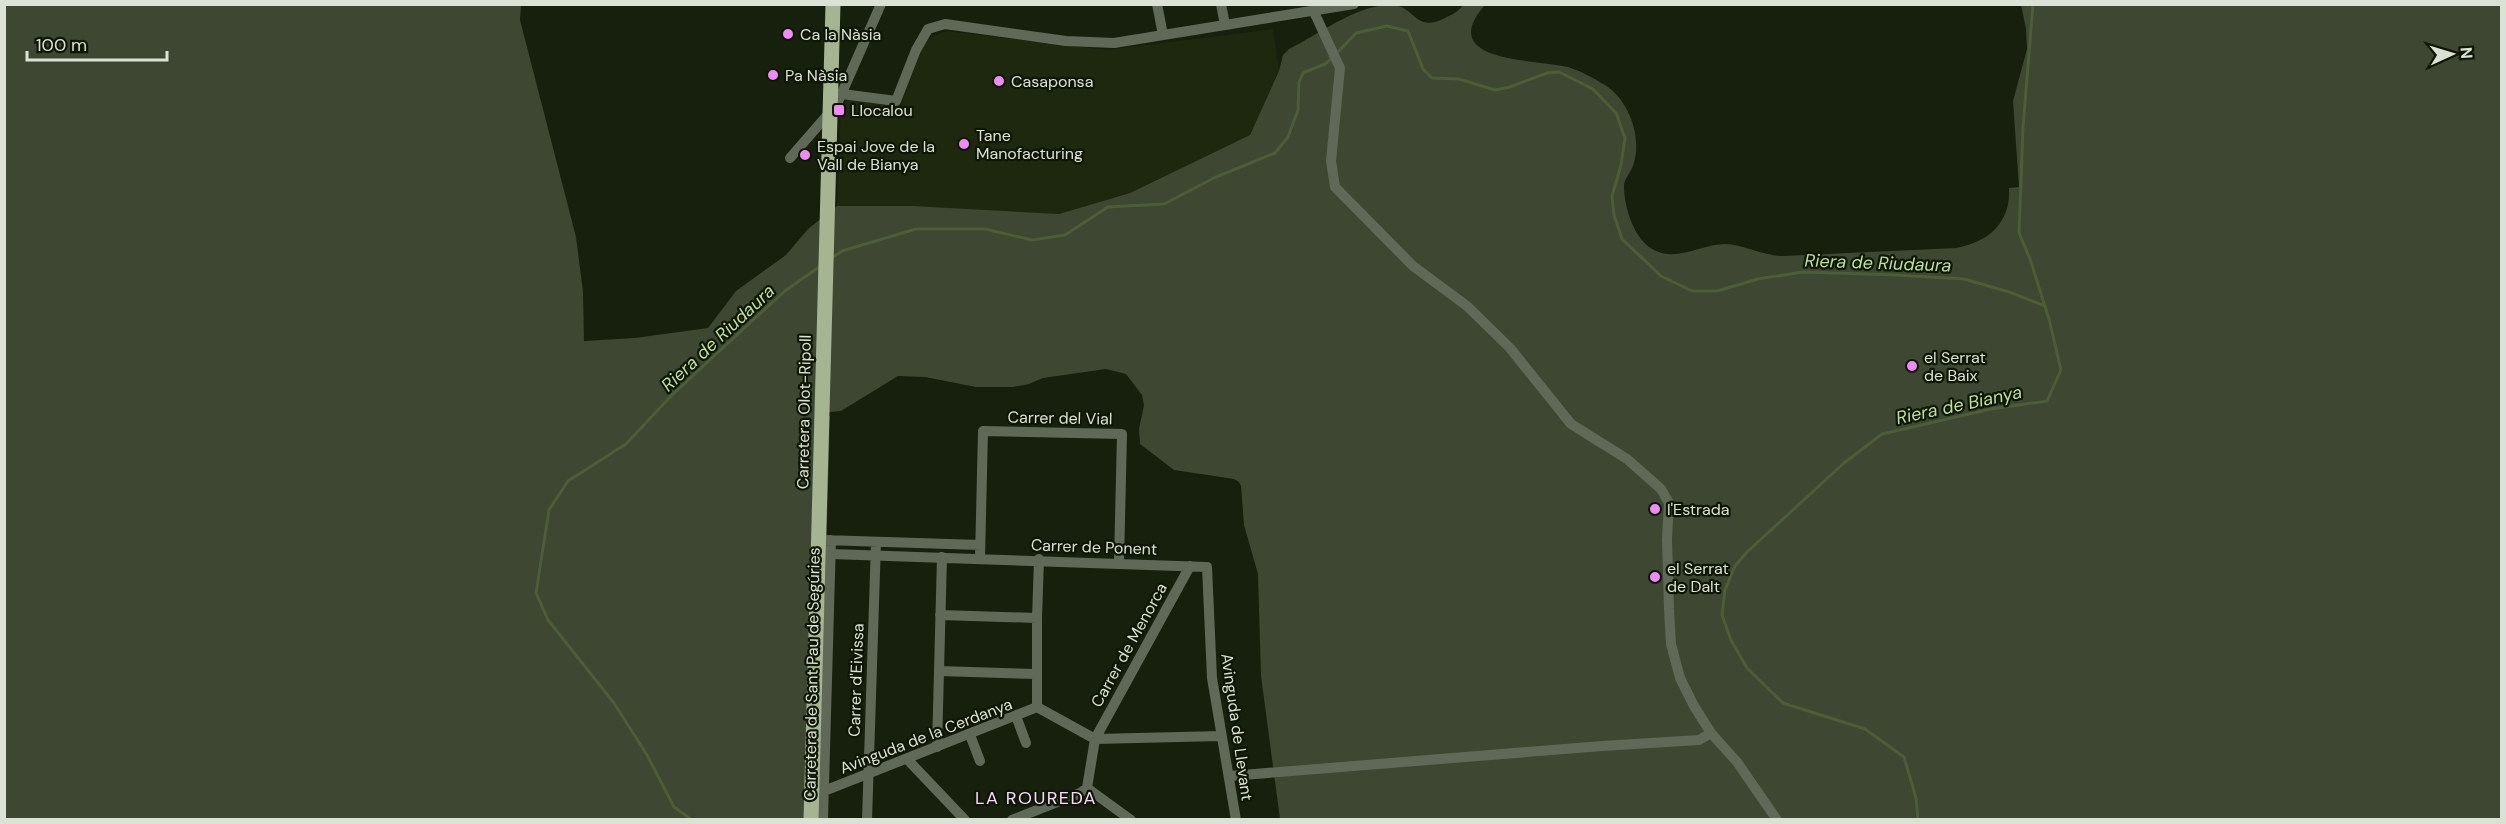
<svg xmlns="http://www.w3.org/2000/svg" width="2506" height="824" font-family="'DM Sans',sans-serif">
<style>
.built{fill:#1e280f}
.green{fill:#3d4731}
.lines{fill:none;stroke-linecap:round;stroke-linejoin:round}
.stream{stroke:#4c5d37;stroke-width:3}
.minor{stroke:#606857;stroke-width:10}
.primary{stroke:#a5b592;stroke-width:15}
.poi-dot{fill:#ef8bf7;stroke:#0e1605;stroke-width:2}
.labels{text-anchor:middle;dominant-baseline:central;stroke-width:4.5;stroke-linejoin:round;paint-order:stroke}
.poi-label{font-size:16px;fill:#dbe1d4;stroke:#0e1605;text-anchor:start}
.street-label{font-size:16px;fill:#dbe1d4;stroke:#0e1605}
.water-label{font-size:18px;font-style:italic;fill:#c1df9e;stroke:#0e1605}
.neighbourhood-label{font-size:18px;letter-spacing:1.5px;fill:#f9d7fb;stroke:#0e1605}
</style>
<rect width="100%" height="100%" fill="#171f0d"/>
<path class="built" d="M1273 29 1279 71 1250 135 1130 193 1059 214 913 206H837L841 105 848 99 900 107 923 46 932 37 946 31 1107 50Z"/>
<path class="green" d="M5 5H521L520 20 576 237 583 292 584 341 635 338 708 328 736 291 786 255 808 229 837 206H913L1059 214 1130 193 1250 135 1279 71 1283 55 1289 49C1319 34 1358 4 1391 5 1416 5 1414 34 1445 18 1453 14 1458 12 1463 5H1485C1434 63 1537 59 1568 67 1581 71 1593 78 1605 85 1629 100 1643 138 1633 166 1631 172 1624 179 1624 186 1624 207 1634 240 1654 250 1677 262 1702 244 1725 244 1743 244 1762 256 1783 256L1956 248C1988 242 2011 223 2009 188L2019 187 2013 101 2027 49 2026 29 2021 5H2501V819H1280L1261 676 1258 574 1244 525 1241 486 1239 482 1234 479 1174 470 1140 444 1139 429 1144 405 1142 395 1126 374 1106 369 1043 378 1029 384 1013 387H976L925 377 898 376 841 411 830 412 826 415 830 416 819 819 5 820Z"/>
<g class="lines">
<path class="stream" d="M1337 53 1356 33 1387 26 1408 31 1423 69 1432 78 1459 79 1495 90 1510 87 1547 73 1559 72 1593 89 1616 113 1625 138 1621 165 1612 196 1614 215 1622 239 1661 276 1692 291H1717L1758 279 1803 272 1896 275 1964 279 2009 292 2045 306
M832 258 842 251 916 229H985L1032 240 1065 235 1108 207 1164 204 1216 177 1275 153 1288 137 1298 110 1299 82 1303 73 1325 64 1332 58
M692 820 674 807 647 755 614 703 548 620 536 593 549 510 568 481 626 444 671 396 755 318 785 291 822 265
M1918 820 1916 798 1904 757 1865 729 1783 703 1747 668 1731 640 1722 615 1725 590 1735 566 1747 552 1844 463 1882 434 1991 409 2047 401 2061 370 2049 319 2030 259 2019 233 2023 128 2033 4"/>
<path class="minor" d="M1157 4 1163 35
M1221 4 1225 25
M1314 12 1340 68 1331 161 1335 187 1413 266 1467 306 1510 348 1571 424 1627 459 1661 489 1669 503 1667 539 1669 609 1671 644 1680 678 1694 706 1711 733 1737 762 1777 820
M830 94H842L896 101 916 50 928 29 945 24 1066 41 1114 43 1354 4
M790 158 837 104 881 4
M824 540 980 545
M831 554 1207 567 1212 678 1236 820
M980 558 983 431 1122 434 1119 562
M1039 559 1037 618V707L1095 739 1221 736
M940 615 1037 618
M939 671 1036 674
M1016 716 1026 743
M970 735 980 761
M937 747 942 557
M907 759 965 820
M1230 776 1602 746 1699 740 1711 733
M824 791 1037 707
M823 820 831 540
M867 820 876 542
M1012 820 1080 793 1087 788
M1131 820 1087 788 1095 739 1190 566"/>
<path class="primary" d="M811 820 833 4"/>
</g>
<g class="poi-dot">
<circle cx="788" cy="34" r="6"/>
<circle cx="773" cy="75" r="6"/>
<circle cx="999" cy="81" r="6"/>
<rect x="833" y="104" width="12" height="12" rx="3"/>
<circle cx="964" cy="144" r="6"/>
<circle cx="805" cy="155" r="6"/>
<circle cx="1912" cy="366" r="6"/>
<circle cx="1655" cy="509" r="6"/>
<circle cx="1655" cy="577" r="6"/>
</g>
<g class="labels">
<g class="poi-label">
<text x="800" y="34">Ca la Nàsia</text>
<text x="785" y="75">Pa Nàsia</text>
<text x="1011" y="81">Casaponsa</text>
<text x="851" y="110">Llocalou</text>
<text x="976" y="135">Tane<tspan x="976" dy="18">Manofacturing</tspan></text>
<text x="817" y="146">Espai Jove de la<tspan x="817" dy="18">Vall de Bianya</tspan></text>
<text x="1924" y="357">el Serrat<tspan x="1924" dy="18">de Baix</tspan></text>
<text x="1667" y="509">l'Estrada</text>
<text x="1667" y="568">el Serrat<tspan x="1667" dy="18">de Dalt</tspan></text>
</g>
<g class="street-label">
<text transform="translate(804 412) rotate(-89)">Carretera Olot-Ripoll</text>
<text transform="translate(1060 418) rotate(1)">Carrer del Vial</text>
<text transform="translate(1094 547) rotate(2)">Carrer de Ponent</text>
<text transform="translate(1129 645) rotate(-61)">Carrer de Menorca</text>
<text transform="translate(812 674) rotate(-89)">Carretera de Sant Pau de Segúries</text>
<text transform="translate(856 680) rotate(-88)">Carrer d'Eivissa</text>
<text transform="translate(1237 727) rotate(82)">Avinguda de Llevant</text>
<text transform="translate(926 736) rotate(-21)">Avinguda de la Cerdanya</text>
</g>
<g class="water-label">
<text transform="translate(1878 263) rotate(2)">Riera de Riudaura</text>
<text transform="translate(718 338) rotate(-43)">Riera de Riudaura</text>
<text transform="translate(1959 405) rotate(-12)">Riera de Bianya</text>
</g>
<g class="neighbourhood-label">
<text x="1036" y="798">LA ROUREDA</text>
</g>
</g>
<rect width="2506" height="824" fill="none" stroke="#dbe1d4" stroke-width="12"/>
<g transform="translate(2452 54) rotate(86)" stroke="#0e1605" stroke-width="4.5" paint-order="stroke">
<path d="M0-4.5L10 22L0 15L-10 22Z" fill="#dbe1d4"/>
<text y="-9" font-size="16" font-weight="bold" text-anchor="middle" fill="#dbe1d4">N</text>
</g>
<path d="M27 51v9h140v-9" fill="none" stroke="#dbe1d4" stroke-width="3"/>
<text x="36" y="51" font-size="18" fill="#dbe1d4" stroke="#0e1605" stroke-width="4.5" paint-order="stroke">100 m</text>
</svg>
